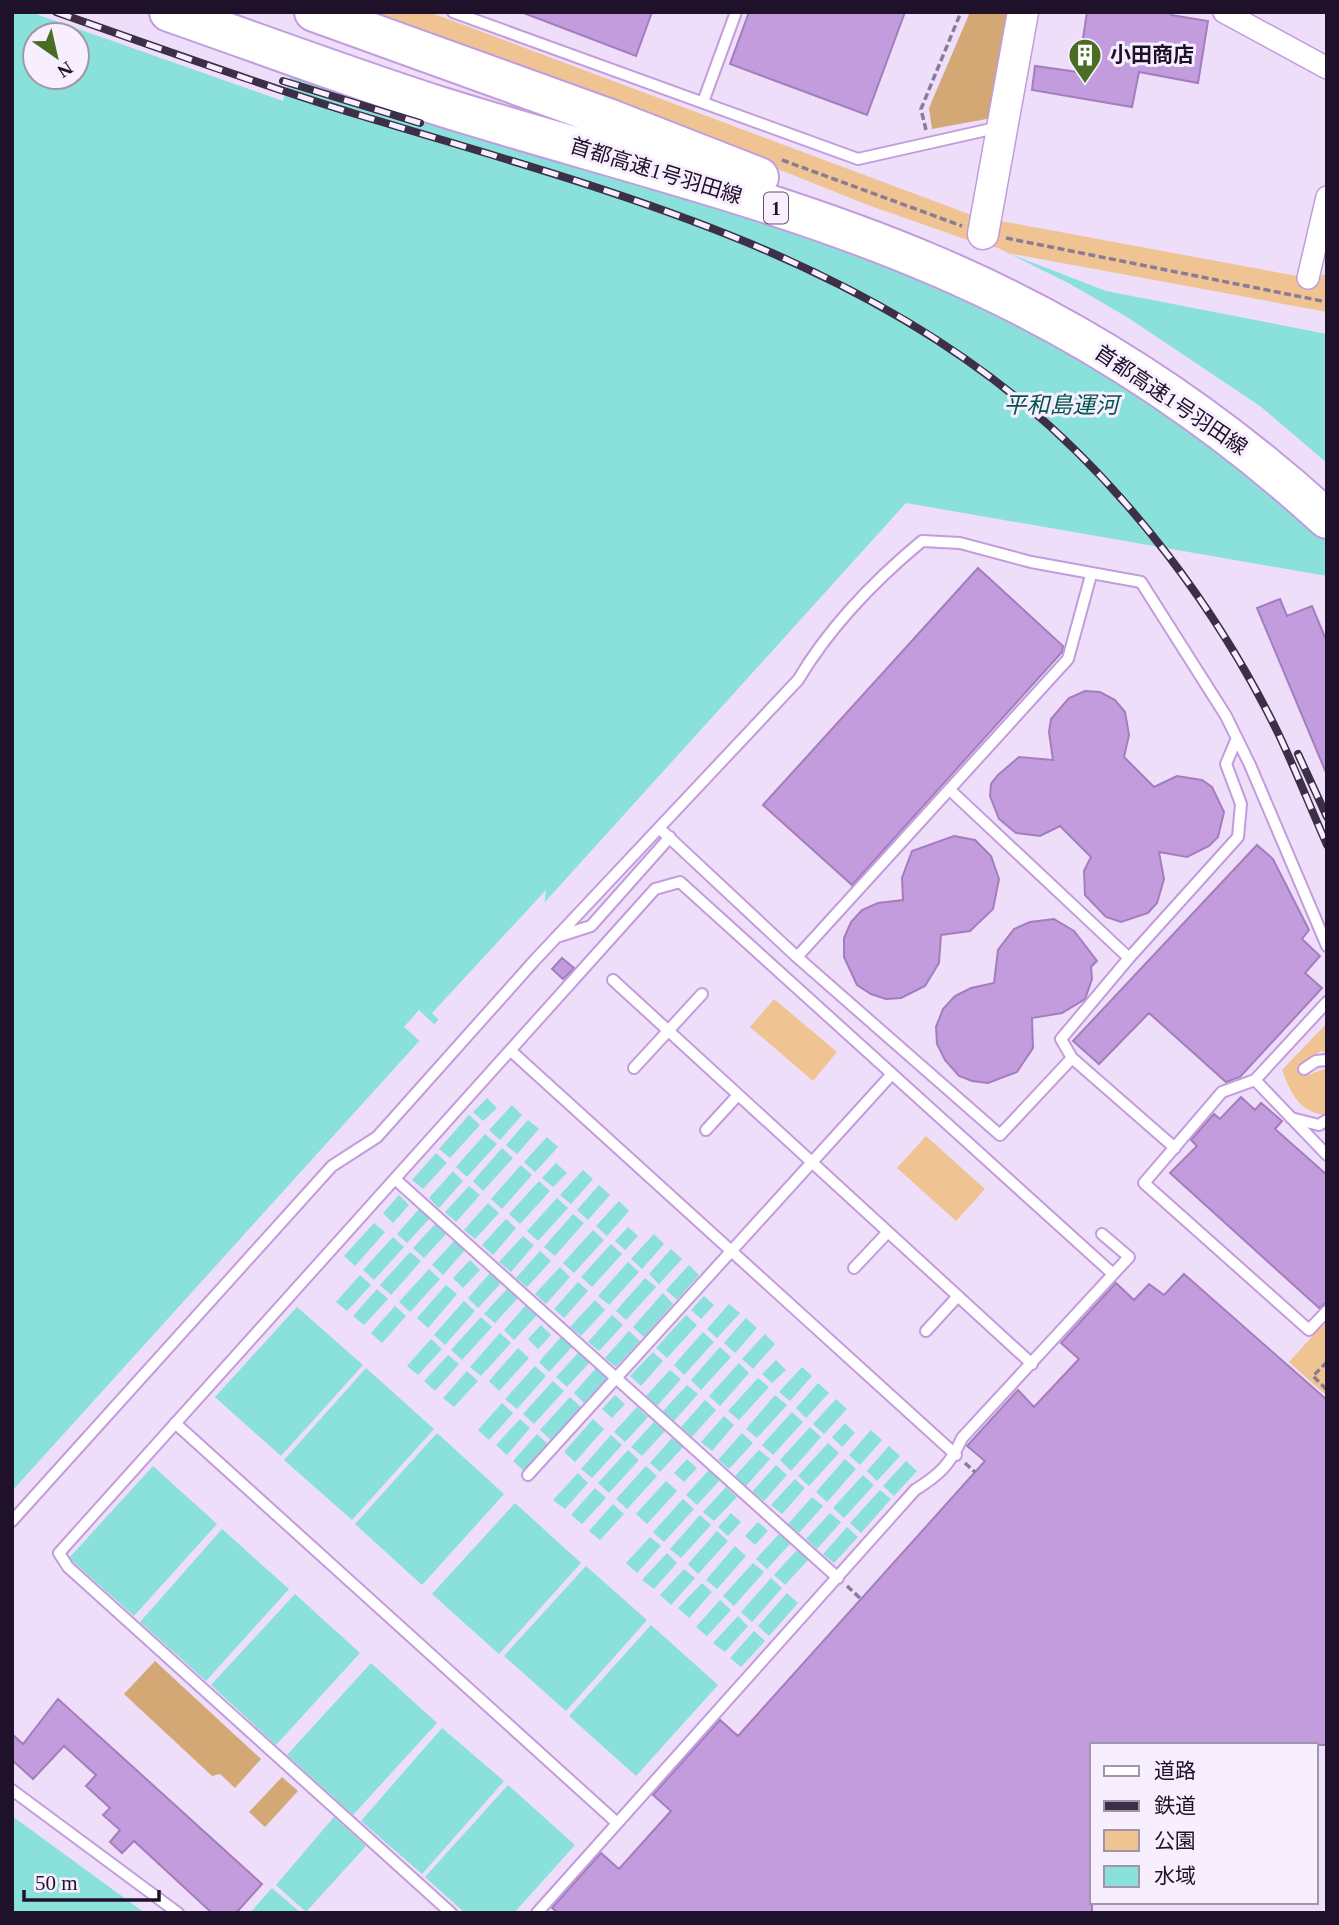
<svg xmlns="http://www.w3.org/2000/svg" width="1339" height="1925" font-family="'Times New Roman','Noto Sans JP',serif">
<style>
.green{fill:#efc492}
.forest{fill:#d3a875}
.water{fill:#8ae0db;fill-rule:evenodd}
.pier{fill:#eedefa}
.building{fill:#c39cde;stroke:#a37dbd;stroke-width:2}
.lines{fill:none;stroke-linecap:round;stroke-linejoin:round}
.lane-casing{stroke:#c39cde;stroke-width:14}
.street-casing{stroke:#c39cde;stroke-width:24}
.secondary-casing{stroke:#c39cde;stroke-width:33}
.highway-casing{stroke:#c39cde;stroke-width:42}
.path{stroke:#8b7b96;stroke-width:3.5;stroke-dasharray:7 3.5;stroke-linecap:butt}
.lane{stroke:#fff;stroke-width:10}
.street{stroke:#fff;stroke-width:21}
.secondary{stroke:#fff;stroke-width:30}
.highway{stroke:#fff;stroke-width:38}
.rail-casing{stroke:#3e2f49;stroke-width:8}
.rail{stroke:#f7effd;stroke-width:5;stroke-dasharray:16;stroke-linecap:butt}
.labels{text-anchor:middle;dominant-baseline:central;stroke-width:6;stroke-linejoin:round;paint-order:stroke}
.shield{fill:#f7effd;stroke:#605469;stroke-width:2}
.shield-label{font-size:19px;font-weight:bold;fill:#20112a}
.poi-label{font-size:21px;font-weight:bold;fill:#20112a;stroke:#f7effd;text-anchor:start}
.street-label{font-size:21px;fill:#20112a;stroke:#f7effd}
.water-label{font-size:23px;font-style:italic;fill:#045451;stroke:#f7effd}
</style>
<rect width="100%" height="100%" fill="#eedefa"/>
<path class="green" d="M351 12H429L974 216 1308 278 1327 274V312L975 247Z
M774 999 837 1052 813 1081 750 1027Z
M1327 1023V1053L1321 1051 1301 1065 1308 1075 1327 1068V1115C1299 1113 1291 1093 1282 1070Z
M926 1136 985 1189 956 1221 897 1168Z
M1327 1320V1396L1289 1362Z"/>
<path class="forest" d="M970 12H1011L992 118 932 129 929 108Z
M155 1661 261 1759 235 1788 220 1774 212 1776 124 1694Z
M282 1777 298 1791 265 1827 249 1812Z"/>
<path class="water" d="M12 12H30L283 101 310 12 975 247 1010 254 1106 291 1327 334V576L906 503 12 1491ZM35 35H77V77H35Z
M487 1098 497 1108 483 1121 473 1112Z
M512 1105 522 1115 500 1140 489 1130Z
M469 1115 480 1125 450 1158 439 1149Z
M528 1120 539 1129 517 1154 506 1145Z
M485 1134 497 1144 467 1177 456 1167Z
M547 1137 558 1147 535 1172 524 1162Z
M502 1148 513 1158 483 1191 473 1181Z
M436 1153 447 1163 423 1189 412 1180Z
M556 1163 567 1173 553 1187 542 1178Z
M521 1165 532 1175 502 1209 491 1199Z
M583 1170 593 1179 571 1204 560 1195Z
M453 1171 463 1181 439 1208 429 1198Z
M539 1181 550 1191 520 1224 509 1214Z
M599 1185 610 1195 588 1220 577 1210Z
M469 1186 480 1195 456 1222 445 1212Z
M399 1195 409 1205 393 1223 383 1213Z
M557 1198 568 1208 538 1241 527 1231Z
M619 1201 629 1211 607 1236 596 1226Z
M488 1203 499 1213 475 1239 464 1230Z
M419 1209 430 1218 407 1243 397 1234Z
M573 1214 584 1223 555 1256 544 1247Z
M506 1219 516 1228 493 1255 482 1245Z
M374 1223 385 1232 355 1266 344 1256Z
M436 1223 447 1233 424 1258 413 1248Z
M628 1227 638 1236 625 1250 615 1241Z
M593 1230 604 1240 574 1273 563 1263Z
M654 1234 664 1244 642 1269 631 1259Z
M523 1236 534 1245 511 1272 499 1262Z
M393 1237 404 1247 374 1280 363 1270Z
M455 1240 465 1250 443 1275 432 1265Z
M611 1244 622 1254 592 1287 581 1277Z
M671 1249 682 1259 659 1284 649 1274Z
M540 1251 551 1261 527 1287 516 1278Z
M410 1252 421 1261 391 1295 380 1285Z
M470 1260 480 1270 463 1288 453 1278Z
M628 1262 639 1272 609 1305 598 1296Z
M689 1265 699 1275 677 1300 666 1290Z
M560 1267 570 1277 546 1304 535 1294Z
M429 1269 440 1279 410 1312 399 1302Z
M490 1273 501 1283 478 1308 468 1298Z
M360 1275 371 1285 347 1311 336 1302Z
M645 1278 656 1287 626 1320 616 1311Z
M578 1282 588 1291 564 1318 554 1309Z
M446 1285 457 1294 428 1328 417 1318Z
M377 1289 388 1299 364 1325 353 1316Z
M507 1289 518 1298 495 1323 484 1314Z
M663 1293 673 1304 644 1337 633 1327Z
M704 1296 714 1305 701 1319 691 1310Z
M595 1300 605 1310 581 1336 570 1327Z
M464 1301 475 1311 445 1345 434 1335Z
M729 1304 740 1313 717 1338 707 1329Z
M526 1305 537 1315 514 1340 504 1330Z
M395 1306 406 1316 382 1343 371 1333Z
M297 1307 363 1365 281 1456 215 1397Z
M612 1315 623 1325 599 1351 588 1342Z
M686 1315 697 1325 667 1358 656 1348Z
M481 1317 492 1327 462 1360 451 1350Z
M746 1318 757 1328 735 1353 724 1343Z
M541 1325 551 1335 538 1349 528 1339Z
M629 1331 640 1341 616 1367 605 1358Z
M703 1332 714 1342 684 1375 674 1365Z
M500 1333 511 1343 481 1376 470 1367Z
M765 1334 775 1344 753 1369 742 1359Z
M561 1337 572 1347 549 1372 539 1362Z
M431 1339 442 1349 418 1375 407 1366Z
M720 1347 731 1357 701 1390 691 1380Z
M518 1348 529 1358 499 1391 489 1381Z
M579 1352 590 1362 567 1387 556 1377Z
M653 1352 663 1361 641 1386 630 1376Z
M448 1355 459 1364 435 1391 424 1381Z
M776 1360 786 1370 772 1383 762 1374Z
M739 1363 749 1373 720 1406 709 1396Z
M535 1366 546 1376 517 1409 505 1399Z
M802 1367 812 1376 790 1401 779 1392Z
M366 1368 434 1429 352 1520 284 1460Z
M596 1368 607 1378 584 1403 574 1393Z
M670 1370 681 1379 657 1406 646 1396Z
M467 1371 478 1381 454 1407 443 1398Z
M758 1378 769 1387 739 1420 728 1411Z
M553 1381 564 1391 534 1424 523 1414Z
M818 1383 829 1393 806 1418 796 1408Z
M687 1385 698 1394 674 1421 663 1411Z
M615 1395 625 1404 612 1418 602 1409Z
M775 1395 787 1405 757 1438 746 1429Z
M570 1397 581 1407 551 1440 540 1430Z
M836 1399 847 1409 824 1434 813 1424Z
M705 1400 716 1410 692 1437 681 1427Z
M502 1403 513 1413 489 1440 478 1430Z
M637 1407 648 1417 625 1442 614 1432Z
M792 1412 803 1422 773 1455 762 1445Z
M724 1416 734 1425 712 1451 701 1442Z
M520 1419 530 1428 507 1455 496 1445Z
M593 1419 604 1429 575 1462 564 1452Z
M654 1422 665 1431 642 1456 631 1447Z
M845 1423 855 1433 842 1447 832 1437Z
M810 1427 821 1437 791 1471 780 1460Z
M871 1430 882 1440 860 1465 849 1455Z
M437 1433 504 1494 422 1585 355 1524Z
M742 1433 753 1443 729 1469 718 1460Z
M537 1434 548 1444 524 1471 513 1461Z
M611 1435 622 1445 592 1478 581 1469Z
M672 1438 683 1447 660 1472 650 1463Z
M828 1443 839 1453 809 1486 798 1476Z
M889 1446 900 1456 877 1481 867 1471Z
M628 1450 639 1460 609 1493 598 1483Z
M759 1450 770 1459 746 1486 735 1476Z
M687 1459 697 1468 684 1482 674 1473Z
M845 1459 856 1469 827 1502 816 1492Z
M906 1461 917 1471 894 1496 883 1486Z
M776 1465 787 1475 764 1501 752 1492Z
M153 1466 217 1524 134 1616 69 1558Z
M646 1466 657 1476 627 1509 616 1499Z
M709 1470 720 1480 697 1505 686 1495Z
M578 1473 588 1483 565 1509 553 1500Z
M863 1475 874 1485 844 1518 833 1508Z
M795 1479 805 1488 782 1514 771 1505Z
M666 1481 677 1491 647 1524 636 1514Z
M726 1487 737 1497 714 1521 703 1512Z
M595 1488 606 1498 582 1524 571 1515Z
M880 1490 891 1499 861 1533 850 1523Z
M812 1497 823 1506 799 1533 788 1524Z
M683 1499 694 1509 664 1542 653 1532Z
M515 1503 581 1563 499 1654 432 1594Z
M613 1504 624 1514 600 1540 589 1531Z
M731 1513 741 1522 728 1536 718 1527Z
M830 1513 841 1522 817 1549 806 1539Z
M700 1515 711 1525 681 1558 670 1549Z
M758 1522 768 1531 755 1545 745 1536Z
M847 1527 858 1537 834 1563 823 1554Z
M222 1529 289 1589 206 1681 140 1622Z
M717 1531 728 1541 698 1574 688 1564Z
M779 1534 790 1544 767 1569 756 1559Z
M650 1537 661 1546 637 1573 626 1563Z
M735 1546 746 1556 717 1589 706 1580Z
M797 1550 808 1560 785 1585 774 1575Z
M667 1553 677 1563 654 1589 642 1580Z
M753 1563 764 1572 734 1606 723 1596Z
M586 1566 647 1620 566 1711 504 1656Z
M684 1569 695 1578 671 1605 660 1595Z
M771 1578 782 1588 752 1622 741 1612Z
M702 1583 712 1592 689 1618 678 1608Z
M787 1593 798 1603 769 1636 758 1626Z
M295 1594 360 1653 276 1745 211 1685Z
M720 1600 731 1610 707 1636 696 1627Z
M738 1616 748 1626 725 1652 713 1643Z
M651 1625 718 1685 636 1776 569 1716Z
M754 1631 765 1641 741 1667 730 1658Z
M371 1663 437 1723 353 1815 287 1755Z
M442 1728 504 1781 422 1874 361 1821Z
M508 1785 575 1845 514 1913H465L425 1877Z
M12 1816 145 1913H12Z
M334 1817 366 1846 306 1912 276 1885Z
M272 1888 301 1913H250Z"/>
<path class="pier" d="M306 12 685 132 868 205 976 243 998 248 1070 284 1127 317 1260 406 1327 463V533L1141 390 876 252 290 69Z
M546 890 544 908 441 1022 432 1013Z
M419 1010 437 1027 422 1043 404 1027Z"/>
<path class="building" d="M521 12H652L636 56Z
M749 12H905L867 115 730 64Z
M1087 12H1171V15L1208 21 1198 83 1139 72 1132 107 1032 90 1035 66 1078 72Z
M978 568 1063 646 1062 652 852 885 763 805Z
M1280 599 1287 616 1312 606 1327 642V775L1257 608Z
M1085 691 1100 692 1115 700 1125 712 1129 735 1124 757 1154 787 1177 776 1202 780 1212 787 1224 812 1218 837 1209 846 1187 857 1159 852 1164 879 1157 903 1148 913 1121 922 1106 917 1085 895 1084 871 1091 857 1060 826 1040 836 1016 833 999 819 990 796 991 784 998 775 1019 757 1053 760 1049 732 1051 719 1069 698Z
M954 836 975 840 991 856 999 879 993 909 970 931 941 935 939 963 925 986 901 998 886 999 871 994 857 985 844 957V938L851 922 862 910 878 903 903 900 902 878 912 851Z
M1257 845 1273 859 1309 930 1302 939 1320 956 1305 973 1322 988 1240 1077 1226 1082 1149 1013 1099 1064 1073 1041Z
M1054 919 1074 931 1097 961 1091 967 1092 979 1085 999 1062 1013 1032 1018 1033 1048 1017 1072 988 1083 972 1081 959 1076 945 1060 937 1044 936 1027 943 1009 955 996 971 988 994 983 998 950 1014 929 1030 922Z
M562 958 574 968 563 979 552 969Z
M1241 1097 1255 1110 1261 1103 1282 1121 1275 1129 1327 1175V1302L1319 1308 1170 1173 1197 1146 1191 1140 1214 1114 1220 1119Z
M1184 1274 1327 1400V1745H1092V1913H558L552 1908 601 1853 619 1869 671 1811 653 1795 720 1720 738 1736 985 1461 967 1446 1018 1390 1034 1407 1079 1359 1061 1343 1116 1283 1134 1300 1149 1284 1164 1295Z
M58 1699 262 1884 236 1913H212L134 1841 122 1853 110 1842 120 1830 103 1815 110 1808 86 1786 96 1775 64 1746 33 1779 12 1760V1734L23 1744Z"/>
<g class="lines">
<defs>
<path id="lane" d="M453 12 858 159 1000 127
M703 102 736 12
M950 790 1129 958 1061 1039 1072 1058 1175 1148
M659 828 797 957 1000 1135 1072 1058
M560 936 591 926 670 837
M797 957 1068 659 1091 575
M1129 958 1238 837 1241 804 1226 764 1237 738
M613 980 1032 1364
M1327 1002 1255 1080 1222 1092 1144 1183 1309 1330 1327 1311
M511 1051 956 1455
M634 1068 702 994
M1304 1069 1316 1061 1327 1060
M1255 1080 1327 1155
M1291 1118 1319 1125 1327 1120
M706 1130 738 1095
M395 1179 838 1578
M854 1268 888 1232
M926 1331 958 1296
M175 1423 616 1822
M528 1475 892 1074
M12 1521 332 1166 377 1137 534 961 798 680C829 628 875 580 922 541L960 543 1031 562 1141 582 1226 716 1250 765 1327 946
M12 1790 178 1913
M451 1913 68 1567 59 1553 655 889 680 882 1113 1274
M537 1913 915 1490C939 1475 950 1465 962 1438L1129 1257 1102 1234"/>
<path id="street" d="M1224 12 1327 68
M1308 278 1327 197"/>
<path id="secondary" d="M983 234 1023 12"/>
<path id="highway" d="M169 12C258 43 346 76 436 105 602 157 775 197 936 266 1079 327 1212 414 1327 519
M314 12 608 118 759 177"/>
</defs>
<use href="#lane" class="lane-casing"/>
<use href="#street" class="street-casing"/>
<use href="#secondary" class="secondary-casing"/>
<use href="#highway" class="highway-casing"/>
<path class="path" d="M926 130 921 109 961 12
M782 160 962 226
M1006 238 1327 302
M1327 1362 1313 1376 1327 1390
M965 1463 975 1472
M847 1586 861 1599"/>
<use href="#lane" class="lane"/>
<use href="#street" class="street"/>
<use href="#secondary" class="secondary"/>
<use href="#highway" class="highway"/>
<defs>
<path id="rail" d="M56 12C156 47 257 84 359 115 589 185 832 245 1022 402 1128 490 1219 611 1279 735 1296 771 1311 809 1327 845
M283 81 420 123
M1298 754 1327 817"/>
</defs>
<use href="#rail" class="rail-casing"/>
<use href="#rail" class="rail"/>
</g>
<defs>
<symbol id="building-pin" viewBox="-11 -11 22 30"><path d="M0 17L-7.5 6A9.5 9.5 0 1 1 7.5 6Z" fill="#4a6c24" stroke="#f7effd"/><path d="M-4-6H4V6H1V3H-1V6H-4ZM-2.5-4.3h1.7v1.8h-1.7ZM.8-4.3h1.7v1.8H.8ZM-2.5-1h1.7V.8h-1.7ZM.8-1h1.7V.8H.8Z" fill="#fff"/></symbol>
</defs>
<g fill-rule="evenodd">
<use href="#building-pin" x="1066" y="36" width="38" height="52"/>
</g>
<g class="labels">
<rect class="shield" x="764" y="192.5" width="24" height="31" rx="5"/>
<g class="shield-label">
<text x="776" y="208">1</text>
</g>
<g class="poi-label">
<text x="1110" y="55">小田商店</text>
</g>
<g class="street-label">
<text transform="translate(656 171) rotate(17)">首都高速1号羽田線</text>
<text transform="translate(1171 400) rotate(34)">首都高速1号羽田線</text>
</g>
<g class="water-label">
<text x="1061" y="405">平和島運河</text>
</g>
</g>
<rect width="1339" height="1925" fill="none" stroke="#20112a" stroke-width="28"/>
<rect x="1090" y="1743" width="228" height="161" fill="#f7effd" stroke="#a196a9" stroke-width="2"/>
<rect x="1104" y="1766" width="35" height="10" fill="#ffffff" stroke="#a196a9" stroke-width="2"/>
<text x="1154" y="1778" font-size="21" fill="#20112a">道路</text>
<rect x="1104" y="1801" width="35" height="10" fill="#3e2f49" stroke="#a196a9" stroke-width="2"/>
<text x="1154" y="1813" font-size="21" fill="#20112a">鉄道</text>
<rect x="1104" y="1830" width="35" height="21" fill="#efc492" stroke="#a196a9" stroke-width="2"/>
<text x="1154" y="1848" font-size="21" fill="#20112a">公園</text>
<rect x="1104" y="1866" width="35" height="21" fill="#8ae0db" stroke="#a196a9" stroke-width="2"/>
<text x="1154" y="1883" font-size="21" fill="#20112a">水域</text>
<g transform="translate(56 56) rotate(146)"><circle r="33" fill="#f7effd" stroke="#a196a9" stroke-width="2"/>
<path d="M0-5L12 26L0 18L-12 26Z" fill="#4a6c24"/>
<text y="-10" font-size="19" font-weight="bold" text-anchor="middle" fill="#20112a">N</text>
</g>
<path d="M24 1890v10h135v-10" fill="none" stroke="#20112a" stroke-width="3.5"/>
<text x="35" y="1890" font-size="21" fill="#20112a" stroke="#f7effd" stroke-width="5" paint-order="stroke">50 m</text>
</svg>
